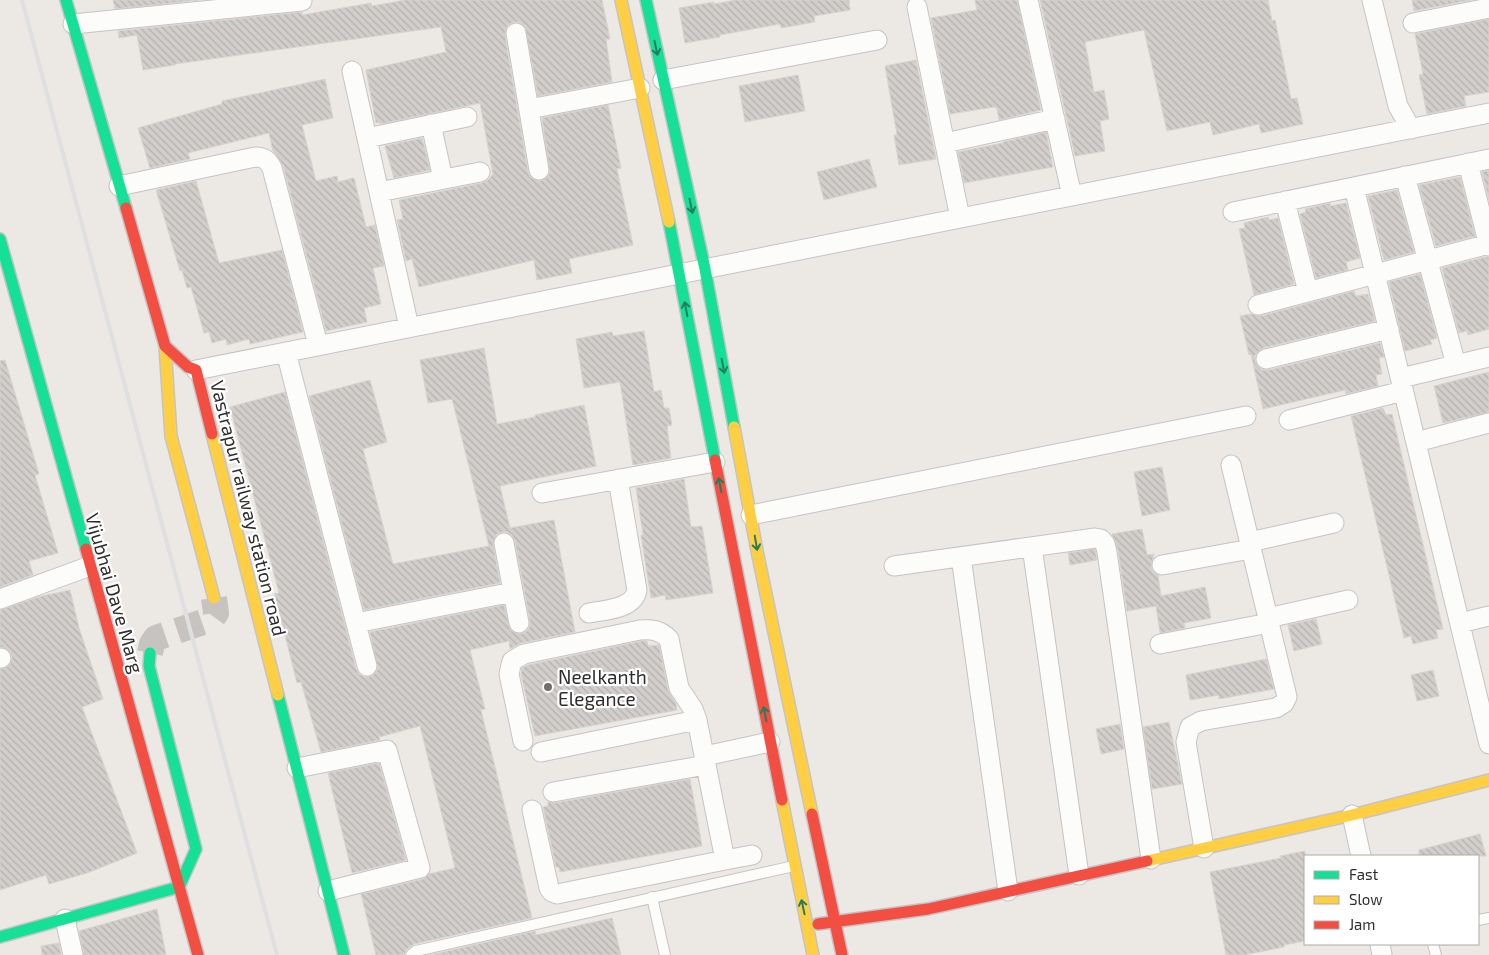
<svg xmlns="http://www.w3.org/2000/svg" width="1489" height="955" font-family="'Exo 2',sans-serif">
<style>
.building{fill:url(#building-back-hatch);stroke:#d7d4d0}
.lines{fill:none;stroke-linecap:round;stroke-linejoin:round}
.secondary-tunnel{stroke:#c6c3c0;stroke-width:26;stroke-dasharray:26 13;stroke-linecap:butt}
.lane-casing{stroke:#c5c4c5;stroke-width:12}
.street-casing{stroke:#c5c4c5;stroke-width:21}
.fast-casing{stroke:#c5c4c5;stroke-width:14}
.slow-casing{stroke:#c5c4c5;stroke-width:14}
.jam-casing{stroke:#c5c4c5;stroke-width:14}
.lane{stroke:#fcfcfb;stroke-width:10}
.street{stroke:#fcfcfb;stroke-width:19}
.fast{stroke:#16e098;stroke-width:11}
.slow{stroke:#ffcf43;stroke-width:11}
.jam{stroke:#f24e42;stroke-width:11}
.rail{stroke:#dfdfe1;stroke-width:4}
.oneway{stroke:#237e5e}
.poi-dot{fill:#706f6e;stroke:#fff;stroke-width:2}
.labels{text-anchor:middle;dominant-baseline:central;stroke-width:4.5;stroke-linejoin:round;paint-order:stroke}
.street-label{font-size:19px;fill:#2e2e2e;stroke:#fff}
.poi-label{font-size:19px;fill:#2e2e2e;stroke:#fff;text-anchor:start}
</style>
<defs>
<pattern id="building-back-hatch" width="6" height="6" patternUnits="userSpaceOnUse" patternTransform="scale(1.25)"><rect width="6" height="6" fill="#d1cecb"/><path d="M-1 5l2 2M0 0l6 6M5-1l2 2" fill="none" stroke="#b4b1af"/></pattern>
</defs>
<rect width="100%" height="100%" fill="#ece8e4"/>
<path class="building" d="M113 0H199L115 9Z
M405 0H602L610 39H606L612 82 538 96 525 26 519 22H514L508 25 506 29 505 35 528 172 530 177 535 180 540 181 546 178 550 173 542 118 608 105 621 168 617 169 633 245 569 259 572 273 537 280 534 260 419 287 412 259 406 261 397 220 403 219 399 200 482 183 488 180 493 174 480 103 380 124 379 122 376 123 366 70 446 52 441 27 175 64V65L143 70 137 35 119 38 118 31 302 12V15L371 3 372 6Z
M736 0H849L850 10 814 16 815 22 781 28 780 24 720 35V37L685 43 679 8 714 2V4Z
M975 0H1017L1041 110 999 120 997 108 994 107 950 114 931 18 977 10Z
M1040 0H1268L1272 21 1275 20 1291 99 1297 98 1303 124 1261 133 1259 124 1213 135 1210 122 1167 131 1144 30 1085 42 1094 92 1104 90 1109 119 1100 121 1105 151 1075 156Z
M1412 0H1471L1414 11Z
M1489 19V92L1464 96 1466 106 1427 114 1419 75 1423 74 1415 34Z
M916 60 936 159 899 165 894 135H897L885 66Z
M798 75 805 111 745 122 739 86Z
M325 79 333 118 302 125 316 181 337 176 338 182 354 178 366 227 375 225 384 266 373 268 381 304 364 308 367 322 326 331 283 165 273 151 269 133 188 153 190 159 150 168 138 128 222 104V101Z
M1046 132 1053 167 964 183 958 152 1003 143V142Z
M422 138 430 170 394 178 385 146Z
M869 159 877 187 824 200 817 172Z
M1489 170V200L1482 172Z
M1460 177 1475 236 1436 246 1419 185Z
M196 181 219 263 282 250 303 332 250 344 249 339 227 345 226 339 212 343 209 332 204 333 191 287 187 288 182 270 180 271 156 190Z
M1397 190 1414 252 1384 260 1368 196Z
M1330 203V206L1346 203 1360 258 1346 262 1348 270 1316 278 1300 214 1306 212 1305 209Z
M1268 217 1269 220 1278 218 1294 284 1254 295 1239 229 1245 228 1244 223Z
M1485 257H1489V329L1468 335 1467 331 1459 333 1442 268Z
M1420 274 1437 338 1430 340 1432 344 1405 351 1389 282Z
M1354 291 1356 296 1368 294 1375 321 1263 348 1259 351 1255 355V362L1258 366 1262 370H1269L1380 343 1384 357 1379 358 1382 374 1376 375 1378 386 1346 394 1345 390 1263 409 1251 354 1249 355 1240 316 1251 314 1261 316Z
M644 331 654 392 661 390 664 408H669L672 425 667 426 671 458 633 465 620 382 584 388 576 339 612 332 613 336Z
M484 348 497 424 535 417V415L584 405 596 466 500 486 510 528 554 520 575 632 521 643 510 649 509 641 470 650 485 709 481 710 532 918 414 944 406 950 404 955H376L361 894 423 879 429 874 455 868 420 726 379 737 380 740 321 752 301 682 297 683 283 627 274 594 279 593 230 407 285 392 356 669 359 674 364 677H369L374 674 378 669 370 632 504 605 510 630 515 633 521 634 527 631 530 626V621L515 541 512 535 507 532H502L497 534 494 539 493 545 500 583 364 610 309 396 370 380 387 442 363 449 393 564 489 546 452 399 428 403 420 360Z
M5 360 39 474 35 475 58 553 29 561 33 575 0 587V361Z
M1489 372V412L1443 423 1434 386Z
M1383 408 1386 415 1392 414 1443 629 1436 630 1438 638 1413 644 1411 636 1404 638 1351 416Z
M1162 467 1170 510 1142 516 1134 472Z
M684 479 691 527 702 526 713 593 666 600 665 595 651 598 641 535H643L636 488Z
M1142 529 1147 555 1154 554 1151 566 1153 572 1158 575 1161 596 1205 587 1211 618 1184 623 1185 628 1160 633 1156 606 1127 611 1118 550 1112 534Z
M1095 549 1097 560 1070 565 1068 553Z
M70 590 79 628 103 699 82 707 137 853 87 873 49 884 46 875 0 890V669L7 667 10 664 12 658 11 653 7 649 0 647V610L38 597Z
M1316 619 1322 644 1294 651 1288 625Z
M642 641H647L648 646 659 645 668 690 676 704 677 710 535 736 521 674 522 668 528 665Z
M1266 659 1274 689 1219 699V695L1190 700 1186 675Z
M1433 670 1439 696 1417 701 1411 675Z
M1169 722 1182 784 1152 789 1143 727Z
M1120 724 1124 749 1101 754 1096 729Z
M379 763 406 860 352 873 328 773Z
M690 779 702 846 560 872 559 867H556L543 807 548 806V802L555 803Z
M1480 834 1486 856H1419V850Z
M1305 851V941L1284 945V947L1244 955H1226L1210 872 1281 858 1280 856Z
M157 909 166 955H84L79 931Z
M612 918 621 955H430L535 931 536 935Z
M59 943 61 955H42L41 946Z"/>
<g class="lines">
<path class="secondary-tunnel" d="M150 653 152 644 156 638 206 621 213 617 216 613 214 598"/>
<defs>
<path id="lane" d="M652 897 665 955
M1478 920 1489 918
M1433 944 1436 955
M411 955 416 951 794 866"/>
<path id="street" d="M1028 0 1072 196
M1372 0 1398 106 1411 129
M917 7 960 218
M1413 23 1489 8
M73 24 302 1
M516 33 539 170
M352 71 409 327
M663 80 877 40
M529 109 640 88
M431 124 443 179
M367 138 467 117
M945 143 1055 119
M1468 163 1489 246
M1405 176 1456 365
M119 186 255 157C264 157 268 160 272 168L318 345
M1354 187 1489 744
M379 192 480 172
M1285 201 1308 292
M1233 212 1489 159
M1258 305 1489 244
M286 352 367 666
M1266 359 1389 329
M196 370 1489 113
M1401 378 1489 357
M1289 420 1403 391
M1416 442 1489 423
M542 493 715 462
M751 515 1246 416
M1250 542 1334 523
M504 543 519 623
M1032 547 1079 875
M961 557 1008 891
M1162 565 1251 549
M894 566 1095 538 1101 539 1105 544 1107 552 1151 859
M0 599 90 566
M589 613C605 610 634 609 637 590L618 479
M1268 618 1348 600
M356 623 513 592
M1460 623 1489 616
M1160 644 1269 623
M0 658H1
M523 741 509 674 512 661 524 654 640 630C652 629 660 630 669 639L679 688 693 709 697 720 725 860 752 855
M541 752 697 720
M705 756 770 742
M297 768 387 750 420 868 328 891
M553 792 706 765
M532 810 549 888 552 892 557 894 725 860
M1352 815 1361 856
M1204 848 1186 742 1190 727 1201 721 1276 708 1284 703 1287 697 1231 465
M65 919 73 955
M1380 944 1382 955"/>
<path id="fast" d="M66 0 126 208
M646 0 705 269 734 427
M669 222 715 460
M0 239 86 549
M278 695 344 955
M0 937 179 887 196 849 149 666 150 653"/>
<path id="slow" d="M621 0 669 222
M165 346 171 436 214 598
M734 427 757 551 812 814
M212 434 278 695
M782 800 813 955
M1147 861 1352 815 1489 780"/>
<path id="jam" d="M126 208 165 346 188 367 196 370 212 434
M715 460 782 800
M86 549 198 955
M812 814 842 955
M818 924 928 909 1147 861"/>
</defs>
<use href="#lane" class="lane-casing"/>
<use href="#street" class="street-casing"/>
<use href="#fast" class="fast-casing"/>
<use href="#slow" class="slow-casing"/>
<use href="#jam" class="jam-casing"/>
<use href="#lane" class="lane"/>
<use href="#street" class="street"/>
<use href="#fast" class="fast"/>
<use href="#slow" class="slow"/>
<use href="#jam" class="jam"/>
<path class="rail" d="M22 0 277 955"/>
</g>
<defs><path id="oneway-shaft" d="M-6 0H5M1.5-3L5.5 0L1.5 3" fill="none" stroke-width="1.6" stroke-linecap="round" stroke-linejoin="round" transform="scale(1.25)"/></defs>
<g class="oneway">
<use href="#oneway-shaft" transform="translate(656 48) rotate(78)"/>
<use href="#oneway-shaft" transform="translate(691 206) rotate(78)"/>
<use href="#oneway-shaft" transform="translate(686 309) rotate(-101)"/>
<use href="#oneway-shaft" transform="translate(723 366) rotate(79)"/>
<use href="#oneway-shaft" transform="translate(720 485) rotate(-101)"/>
<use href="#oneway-shaft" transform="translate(756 543) rotate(80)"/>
<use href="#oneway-shaft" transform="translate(765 714) rotate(-101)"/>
<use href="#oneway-shaft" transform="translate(803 907) rotate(-102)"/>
</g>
<circle class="poi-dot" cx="548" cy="687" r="5"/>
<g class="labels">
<g class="street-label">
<text transform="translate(249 508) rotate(76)">Vastrapur railway station road</text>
<text transform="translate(115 593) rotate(74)">Vijubhai Dave Marg</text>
</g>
<g class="poi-label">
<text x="558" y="676">Neelkanth<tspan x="558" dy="22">Elegance</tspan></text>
</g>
</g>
<rect x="1304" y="855" width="175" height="90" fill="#ffffff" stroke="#ababab"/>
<rect x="1314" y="871" width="25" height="8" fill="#16e098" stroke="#ababab"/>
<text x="1349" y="880" font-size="15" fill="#2e2e2e">Fast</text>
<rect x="1314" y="896" width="25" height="8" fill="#ffcf43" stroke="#ababab"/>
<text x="1349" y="905" font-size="15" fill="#2e2e2e">Slow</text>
<rect x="1314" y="921" width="25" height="8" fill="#f24e42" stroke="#ababab"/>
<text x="1349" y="930" font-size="15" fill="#2e2e2e">Jam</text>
</svg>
